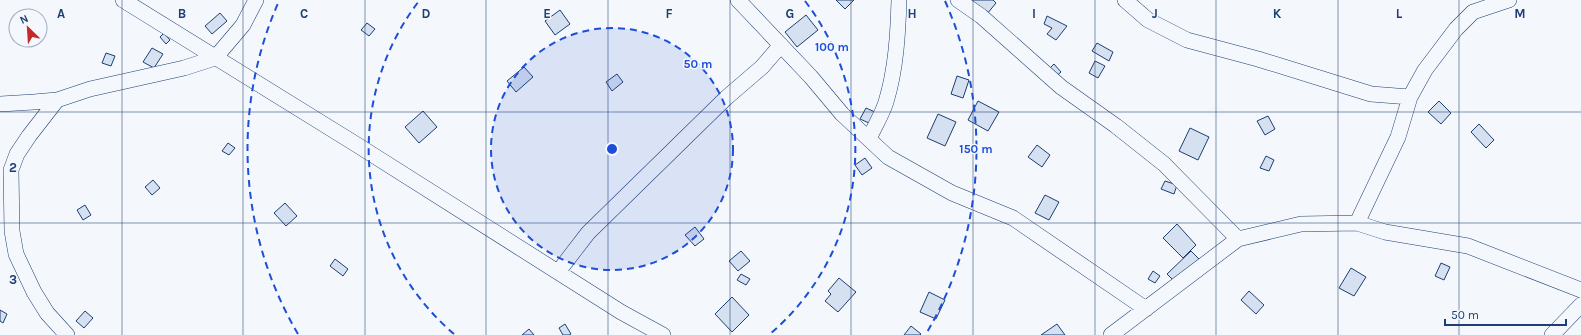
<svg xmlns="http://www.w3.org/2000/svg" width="1581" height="335" font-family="Karla,sans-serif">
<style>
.building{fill:#d5e0f0;stroke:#1d3f73}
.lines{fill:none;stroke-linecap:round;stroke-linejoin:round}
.street-casing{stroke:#1d3f73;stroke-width:16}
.street{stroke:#f4f7fb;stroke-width:15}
.grid{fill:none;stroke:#1d3f73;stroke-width:1;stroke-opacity:0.55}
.ring{fill:none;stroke:#1d4ed8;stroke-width:2;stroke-dasharray:7 5}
.grid-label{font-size:13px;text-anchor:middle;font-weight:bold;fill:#1d3f73;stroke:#f4f7fb;stroke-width:3;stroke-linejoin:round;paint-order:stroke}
.centre{fill:#1d4ed8;stroke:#f4f7fb;stroke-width:2}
.ring-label{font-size:12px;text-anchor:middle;font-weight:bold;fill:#1d4ed8;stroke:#f4f7fb;stroke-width:3;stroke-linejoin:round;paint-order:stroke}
</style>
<rect width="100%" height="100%" fill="#f4f7fb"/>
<path class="building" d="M836 0H854L845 9Z
M969 0H993L996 3 987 14Z
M560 10 570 24 555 35 545 21Z
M220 13 227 21 212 34 205 26Z
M806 15 818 30 797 47 785 32Z
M1047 16 1067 26 1056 40 1047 34 1052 28 1044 24Z
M367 23 375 29 369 36 361 30Z
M164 33 170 40 166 44 160 37Z
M1097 43 1113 52 1109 61 1092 51Z
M152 48 163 54 154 68 143 62Z
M106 53 115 56 111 66 102 63Z
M1095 61 1105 66 1098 78 1089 73Z
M1054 64 1061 72 1054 78 1047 71Z
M524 67 533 77 516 92 507 81Z
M617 74 623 82 612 91 606 82Z
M957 76 969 80 963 98 951 94Z
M978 101 999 112 988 131 968 120Z
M1439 101 1451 113 1441 124 1428 112Z
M866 108 875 112 869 123 860 119Z
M423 111 437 127 419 143 405 127Z
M938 114 956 122 945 146 927 138Z
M1268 116 1275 129 1265 135 1257 121Z
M1479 124 1494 140 1486 148 1471 132Z
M1190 128 1209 137 1198 160 1179 151Z
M228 143 235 148 229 155 222 151Z
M1037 145 1050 155 1042 167 1028 157Z
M1266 156 1274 160 1269 171 1260 168Z
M865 158 872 168 862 175 855 165Z
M153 180 160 188 152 195 145 187Z
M1165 181 1177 185 1174 194 1161 189Z
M1045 195 1059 202 1049 220 1035 213Z
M285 203 297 216 286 226 274 213Z
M85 205 91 215 83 220 77 210Z
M1177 224 1196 245 1183 258 1163 238Z
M695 227 704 239 695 246 685 235Z
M741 251 750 261 738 271 729 261Z
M1191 251 1199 259 1175 282 1167 274Z
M335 259 348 269 343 276 330 266Z
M1441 263 1450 267 1444 280 1435 276Z
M1351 268 1366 277 1354 296 1339 288Z
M1153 271 1160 276 1155 283 1148 279Z
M741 274 750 279 746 285 737 280Z
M839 278 856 292 838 312 825 301 831 294 828 291Z
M1249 291 1264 305 1256 314 1241 300Z
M929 292 945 300 936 319 920 312Z
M732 297 749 315 732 332 715 314Z
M0 310 7 314 3 323 0 321Z
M85 311 93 318 84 328 76 321Z
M565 324 571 334 569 335H563L559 328Z
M1057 324 1065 335H1041Z
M911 326 921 334 920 335H904Z
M529 329 534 335H522Z"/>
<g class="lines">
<defs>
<path id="street" d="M123 0 354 143 621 312 663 335
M738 0 811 77 842 114 888 157 952 193 1013 218 1146 309
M958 0 981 16 1061 87 1116 126 1164 164 1238 239
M1125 0 1148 20 1187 40 1258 59 1371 94 1410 97
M57 100 29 136 17 154 11 170 12 231 16 254 34 292 47 313 67 335
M0 104 34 102 57 100 90 89 184 68 215 58 243 25 256 0
M869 139C874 127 882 115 886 102 896 69 898 34 899 0
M1357 223 1385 232 1468 246 1581 290
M558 272 588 233 726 98 762 67 781 45
M1111 335 1238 239 1301 224 1357 223 1398 137 1410 97 1425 70 1456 29 1473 12 1509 0
M1552 335 1581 305"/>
</defs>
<use href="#street" class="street-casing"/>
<use href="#street" class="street"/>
</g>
<path class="grid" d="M122 0V335M243 0V335M365 0V335M486 0V335M608 0V335M730 0V335M851 0V335M973 0V335M1095 0V335M1216 0V335M1338 0V335M1459 0V335M0 112H1581M0 223H1581"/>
<circle cx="612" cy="149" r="121" fill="#1d4ed8" fill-opacity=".12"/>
<g class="ring">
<circle cx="612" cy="149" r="121"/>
<path d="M454 334A243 243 0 0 1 419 1M805 1A243 243 0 0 1 770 334"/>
<path d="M298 334A364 364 0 0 1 279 1M945 1A364 364 0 0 1 926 334"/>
</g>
<g class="grid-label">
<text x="61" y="18">A</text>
<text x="182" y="18">B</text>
<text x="304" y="18">C</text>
<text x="426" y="18">D</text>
<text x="547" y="18">E</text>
<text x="669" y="18">F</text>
<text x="790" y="18">G</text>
<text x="912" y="18">H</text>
<text x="1034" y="18">I</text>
<text x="1155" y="18">J</text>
<text x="1277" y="18">K</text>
<text x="1399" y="18">L</text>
<text x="1520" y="18">M</text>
<text x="13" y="172">2</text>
<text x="13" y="284">3</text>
</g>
<circle cx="612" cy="149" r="6" class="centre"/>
<g class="ring-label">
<text x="832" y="51">100 m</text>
<text x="698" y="68">50 m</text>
<text x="976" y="153">150 m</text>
</g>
<g transform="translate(28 28) rotate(335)"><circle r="19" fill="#f4f7fb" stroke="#9eadc5"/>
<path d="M0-3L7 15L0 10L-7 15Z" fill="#c62828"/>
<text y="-6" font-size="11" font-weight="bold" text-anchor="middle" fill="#1d3f73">N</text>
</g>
<path d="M1445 319v6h121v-6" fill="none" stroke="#1d3f73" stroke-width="2"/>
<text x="1451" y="319" font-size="12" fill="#1d3f73" stroke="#f4f7fb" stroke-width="3" paint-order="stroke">50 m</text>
</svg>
